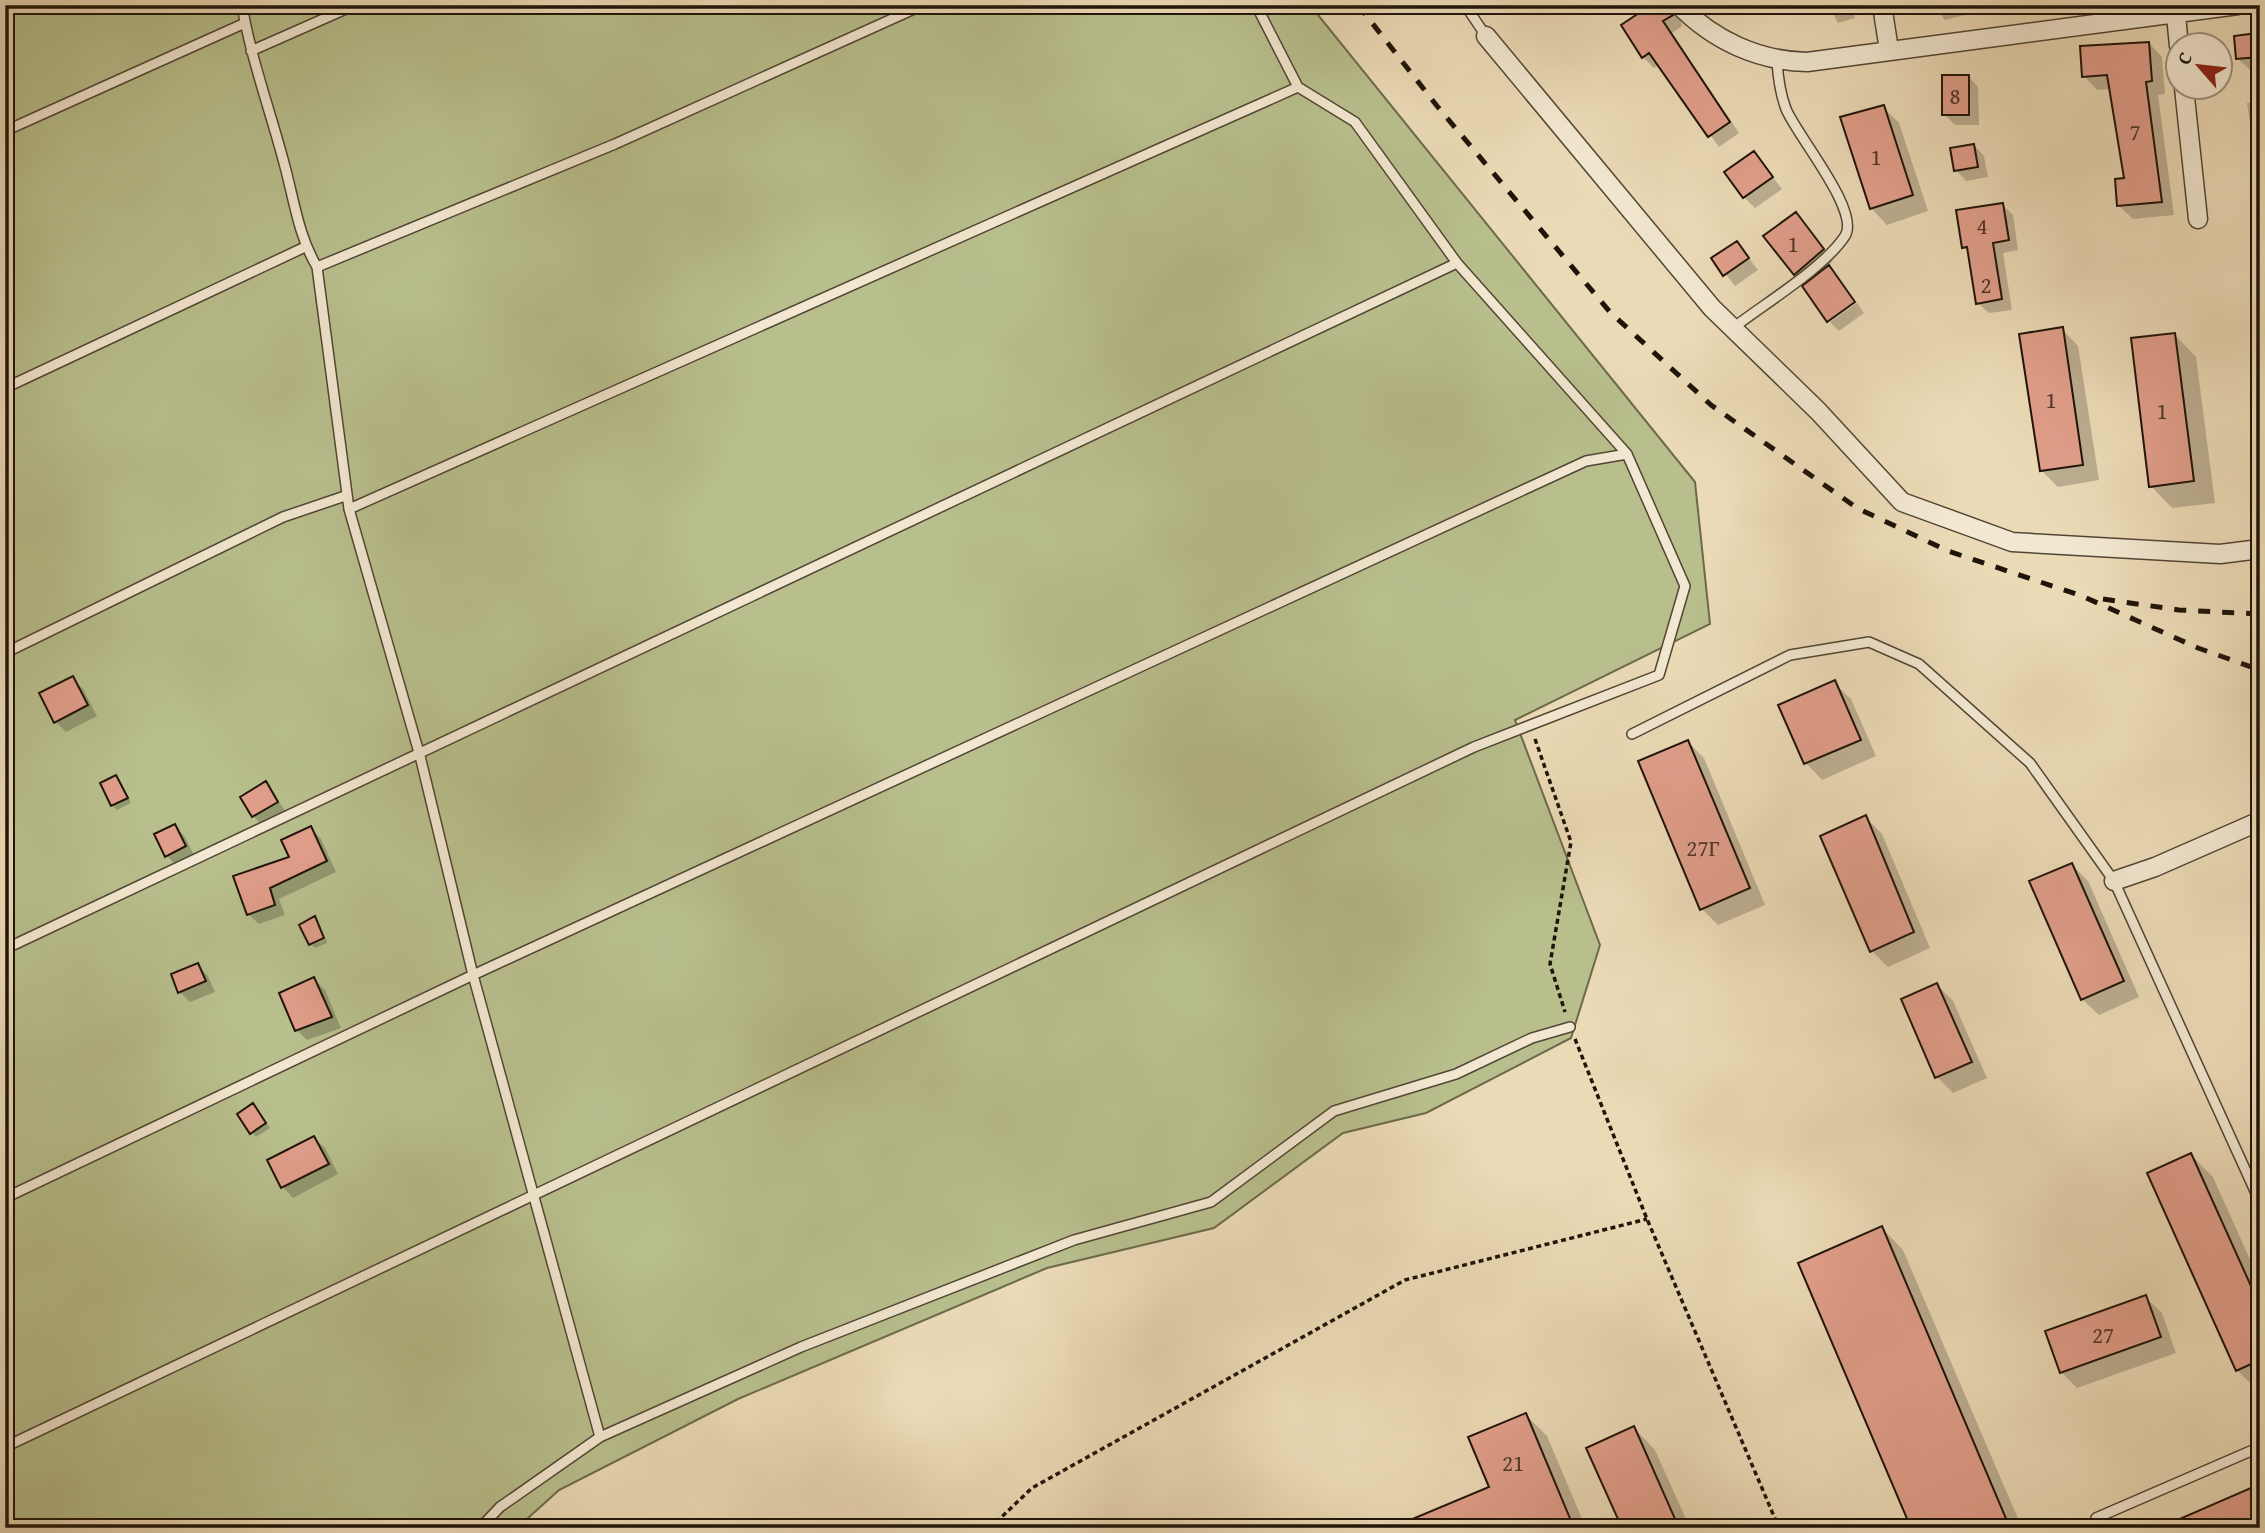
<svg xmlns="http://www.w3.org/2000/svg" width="2265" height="1533" font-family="'Gentium Book Plus',serif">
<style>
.green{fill:#b8bf8d;stroke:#6c6a4b;stroke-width:2}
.shadow{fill:#0003}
.building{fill:#e09e8a;stroke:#1f1409;stroke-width:2}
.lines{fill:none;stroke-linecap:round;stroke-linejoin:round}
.service-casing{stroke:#524634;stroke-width:12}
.minor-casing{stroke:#524634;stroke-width:21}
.path{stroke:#1f1409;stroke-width:3.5;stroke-dasharray:5 3.5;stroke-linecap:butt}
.service{stroke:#f2e7d0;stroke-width:9}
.minor{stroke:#f2e7d0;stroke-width:18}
.rail{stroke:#1f1409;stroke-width:5;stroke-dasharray:12 12;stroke-linecap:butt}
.labels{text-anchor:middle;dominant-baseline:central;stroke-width:7;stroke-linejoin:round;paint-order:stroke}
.number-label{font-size:23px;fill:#4f3629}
</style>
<rect width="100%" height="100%" fill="#ebdab6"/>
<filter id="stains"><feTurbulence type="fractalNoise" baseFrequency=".00286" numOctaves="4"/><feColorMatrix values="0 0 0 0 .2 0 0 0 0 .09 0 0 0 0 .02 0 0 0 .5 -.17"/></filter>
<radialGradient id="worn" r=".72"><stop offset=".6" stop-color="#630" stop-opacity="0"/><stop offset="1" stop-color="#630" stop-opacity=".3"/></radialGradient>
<path class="green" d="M5 5H1310L1695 482 1710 624 1515 720 1600 945 1571 1038 1426 1113 1343 1133 1214 1228 1047 1268 738 1399 559 1490 517 1528H5Z"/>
<path class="shadow" d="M1654 5H1673L1676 8 1682 26 1672 33 1739 133 1719 147 1659 64 1654 68 1643 57Z
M1829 5H1852L1855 18 1838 23Z
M1933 5H1980L1981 11 1945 20Z
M2117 5H2146V6L2122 11Z
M2256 35 2260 39V68L2249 69 2238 59Z
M2149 43 2162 57 2165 94 2158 95 2174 215 2133 219 2119 206 2126 179 2111 89 2097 90 2084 76Z
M1968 76 1978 87 1979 125H1955L1944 114Z
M2260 101V190L2247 103Z
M1883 107 1899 123 1928 211 1887 225 1871 208Z
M1974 145 1984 156 1988 177 1966 181 1956 170Z
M1754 153 1782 189 1755 208 1744 197Z
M2002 204 2013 215 2018 250 2003 253 2012 310 1989 313 1978 303 1969 253 1964 247Z
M1796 214 1833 261 1827 266 1855 300 1828 319 1807 285 1765 237Z
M2260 239V270L2256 240Z
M1737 243 1758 270 1735 286 1714 259Z
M1857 303 1864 313 1839 331 1830 322Z
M2062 329 2078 346 2099 480 2058 487 2042 471Z
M2175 335 2196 357 2215 503 2172 508 2151 486Z
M72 678 83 689 97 716 66 732 56 722Z
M1834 683 1851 699 1876 756 1822 780 1806 763 1781 706Z
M1688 742 1704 758 1765 905 1718 925 1702 909Z
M116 777 131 803 117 810 112 805Z
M266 784 287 813 264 827 253 816Z
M1865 817 1882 834 1930 948 1888 967 1872 951Z
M175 826 185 837 195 857 177 866 167 856Z
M311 828 321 839 336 872 279 899 285 915 259 924 248 914Z
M2072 865 2088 881 2139 997 2099 1015 2082 999Z
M326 939 327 943 315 948 312 945Z
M197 965 208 976 215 992 190 1002 180 992Z
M314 979 325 990 341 1028 307 1040 297 1030Z
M1937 985 1953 1001 1987 1078 1953 1093 1937 1077Z
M258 1110 270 1128 256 1137 252 1132Z
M314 1138 325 1148 338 1174 293 1198 283 1187 269 1161Z
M2191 1155 2213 1177 2260 1282 2259 1392 2237 1370Z
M1882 1228 1903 1250 2022 1528H1913Z
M2145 1297 2162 1313 2176 1353 2077 1388 2061 1372Z
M1526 1415 1547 1436 1586 1528H1398L1491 1487Z
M1634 1428 1655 1450 1690 1528H1611L1622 1523Z"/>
<path class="building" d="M1651 5H1668L1673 15 1663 21 1730 122 1708 137 1649 53 1642 58 1621 25Z
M2257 33 2259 57 2236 59 2234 36Z
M2149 42 2152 81 2146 82 2162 202 2117 206 2115 179 2124 178 2107 75 2082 77 2080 46Z
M1942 75H1969V115H1942Z
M1884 105 1913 195 1870 209 1840 117Z
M1974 144 1978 167 1954 171 1950 148Z
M1754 151 1773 177 1743 198 1724 172Z
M2003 203 2009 240 1993 243 2002 299 1976 304 1967 247 1962 248 1956 210Z
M1796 212 1824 249 1794 275 1763 236Z
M1737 241 1749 258 1723 276 1711 258Z
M1829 265 1855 302 1827 322 1802 286Z
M2063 327 2083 465 2040 471 2019 334Z
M2175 333 2194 481 2149 487 2131 338Z
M73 676 88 705 54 723 39 693Z
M1835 680 1861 740 1804 764 1778 705Z
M1688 740 1750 888 1700 910 1638 761Z
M116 775 128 798 111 806 100 783Z
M266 781 278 802 252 817 240 797Z
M1866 815 1914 932 1870 952 1820 836Z
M175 824 186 846 165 857 154 834Z
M311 826 327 861 270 888 275 905 247 915 233 876 289 857 281 840Z
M2072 863 2124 981 2081 1000 2029 881Z
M315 916 324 938 309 945 299 925Z
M198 963 206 981 178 993 171 974Z
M314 977 332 1017 295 1031 279 993Z
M1937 983 1972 1062 1935 1078 1901 999Z
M253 1103 266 1123 250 1134 237 1114Z
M314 1136 329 1164 281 1188 267 1160Z
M2191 1153 2260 1306V1360L2236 1371 2147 1173Z
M1882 1226 2010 1528H1911L1798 1263Z
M2146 1295 2161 1337 2060 1373 2045 1331Z
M1526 1413 1574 1528H1391L1489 1487 1468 1437Z
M1634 1426 1679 1528H1622L1586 1448Z
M2260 1484V1528H2159Z"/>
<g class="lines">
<defs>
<path id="service" d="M242 5C251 59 270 110 284 163 294 199 298 235 317 267L349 509 420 756 473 975 600 1437
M1465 5 1486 36
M251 51 355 5
M5 131 245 23
M317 267 615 144 923 5
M1733 328C1764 304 1824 268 1845 236 1861 211 1797 136 1786 109 1780 93 1778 78 1777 61
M5 388 305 247
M349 509 1298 87
M5 653 283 517 345 496
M1632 734 1790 655 1869 642 1919 664 2030 763 2114 881 2260 1202
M5 949 1457 263
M5 1198 473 975 1586 461 1627 454
M5 1447 1474 747 1659 675 1685 586 1627 454 1457 263 1355 122 1298 87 1256 5
M2096 1518 2260 1447
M480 1528 500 1507 600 1437 801 1347 1074 1240 1211 1202 1334 1111 1456 1074 1532 1038 1570 1027"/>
<path id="minor" d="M1679 5C1713 40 1758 61 1807 62L2238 5
M1882 5 1889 50
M2175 5 2179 46
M1486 36 1712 308 1818 411 1902 502 2012 542 2220 554 2260 549
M2184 88 2198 219
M2114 881 2155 867 2260 821"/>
</defs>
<use href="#service" class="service-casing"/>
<use href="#minor" class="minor-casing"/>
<path class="path" d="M1535 739 1571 842 1550 964 1565 1012
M1575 1039 1647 1219 1779 1528
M990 1528 1032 1488 1405 1280 1647 1219"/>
<use href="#service" class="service"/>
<use href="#minor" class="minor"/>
<path class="rail" d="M1358 5 1437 106 1610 312 1711 405 1857 508 1948 551 2082 596 2198 648 2260 670
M2103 599 2179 610 2260 614"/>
</g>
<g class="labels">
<g class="number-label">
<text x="1955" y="95">8</text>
<text x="2135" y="131">7</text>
<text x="1876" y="156">1</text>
<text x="1982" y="225">4</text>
<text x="1793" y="243">1</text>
<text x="1986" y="284">2</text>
<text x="2051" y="399">1</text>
<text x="2162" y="410">1</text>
<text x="1703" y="847">27Г</text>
<text x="2103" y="1334">27</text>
<text x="1513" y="1462">21</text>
</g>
</g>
<rect width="2265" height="1533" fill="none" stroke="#ebdab6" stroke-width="28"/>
<rect x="7" y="7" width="2251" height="1519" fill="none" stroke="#1f1409" stroke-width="3.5"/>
<rect x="14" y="14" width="2237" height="1505" fill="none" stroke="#1f1409" stroke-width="2"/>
<g transform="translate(2199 66) rotate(298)"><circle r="33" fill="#f2e7d0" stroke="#9e9380" stroke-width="2"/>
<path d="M0-5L12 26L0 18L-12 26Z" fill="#8f2418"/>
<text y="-10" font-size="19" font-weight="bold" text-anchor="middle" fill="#1f1409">С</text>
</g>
<rect width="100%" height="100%" filter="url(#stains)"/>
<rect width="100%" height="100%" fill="url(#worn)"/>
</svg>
